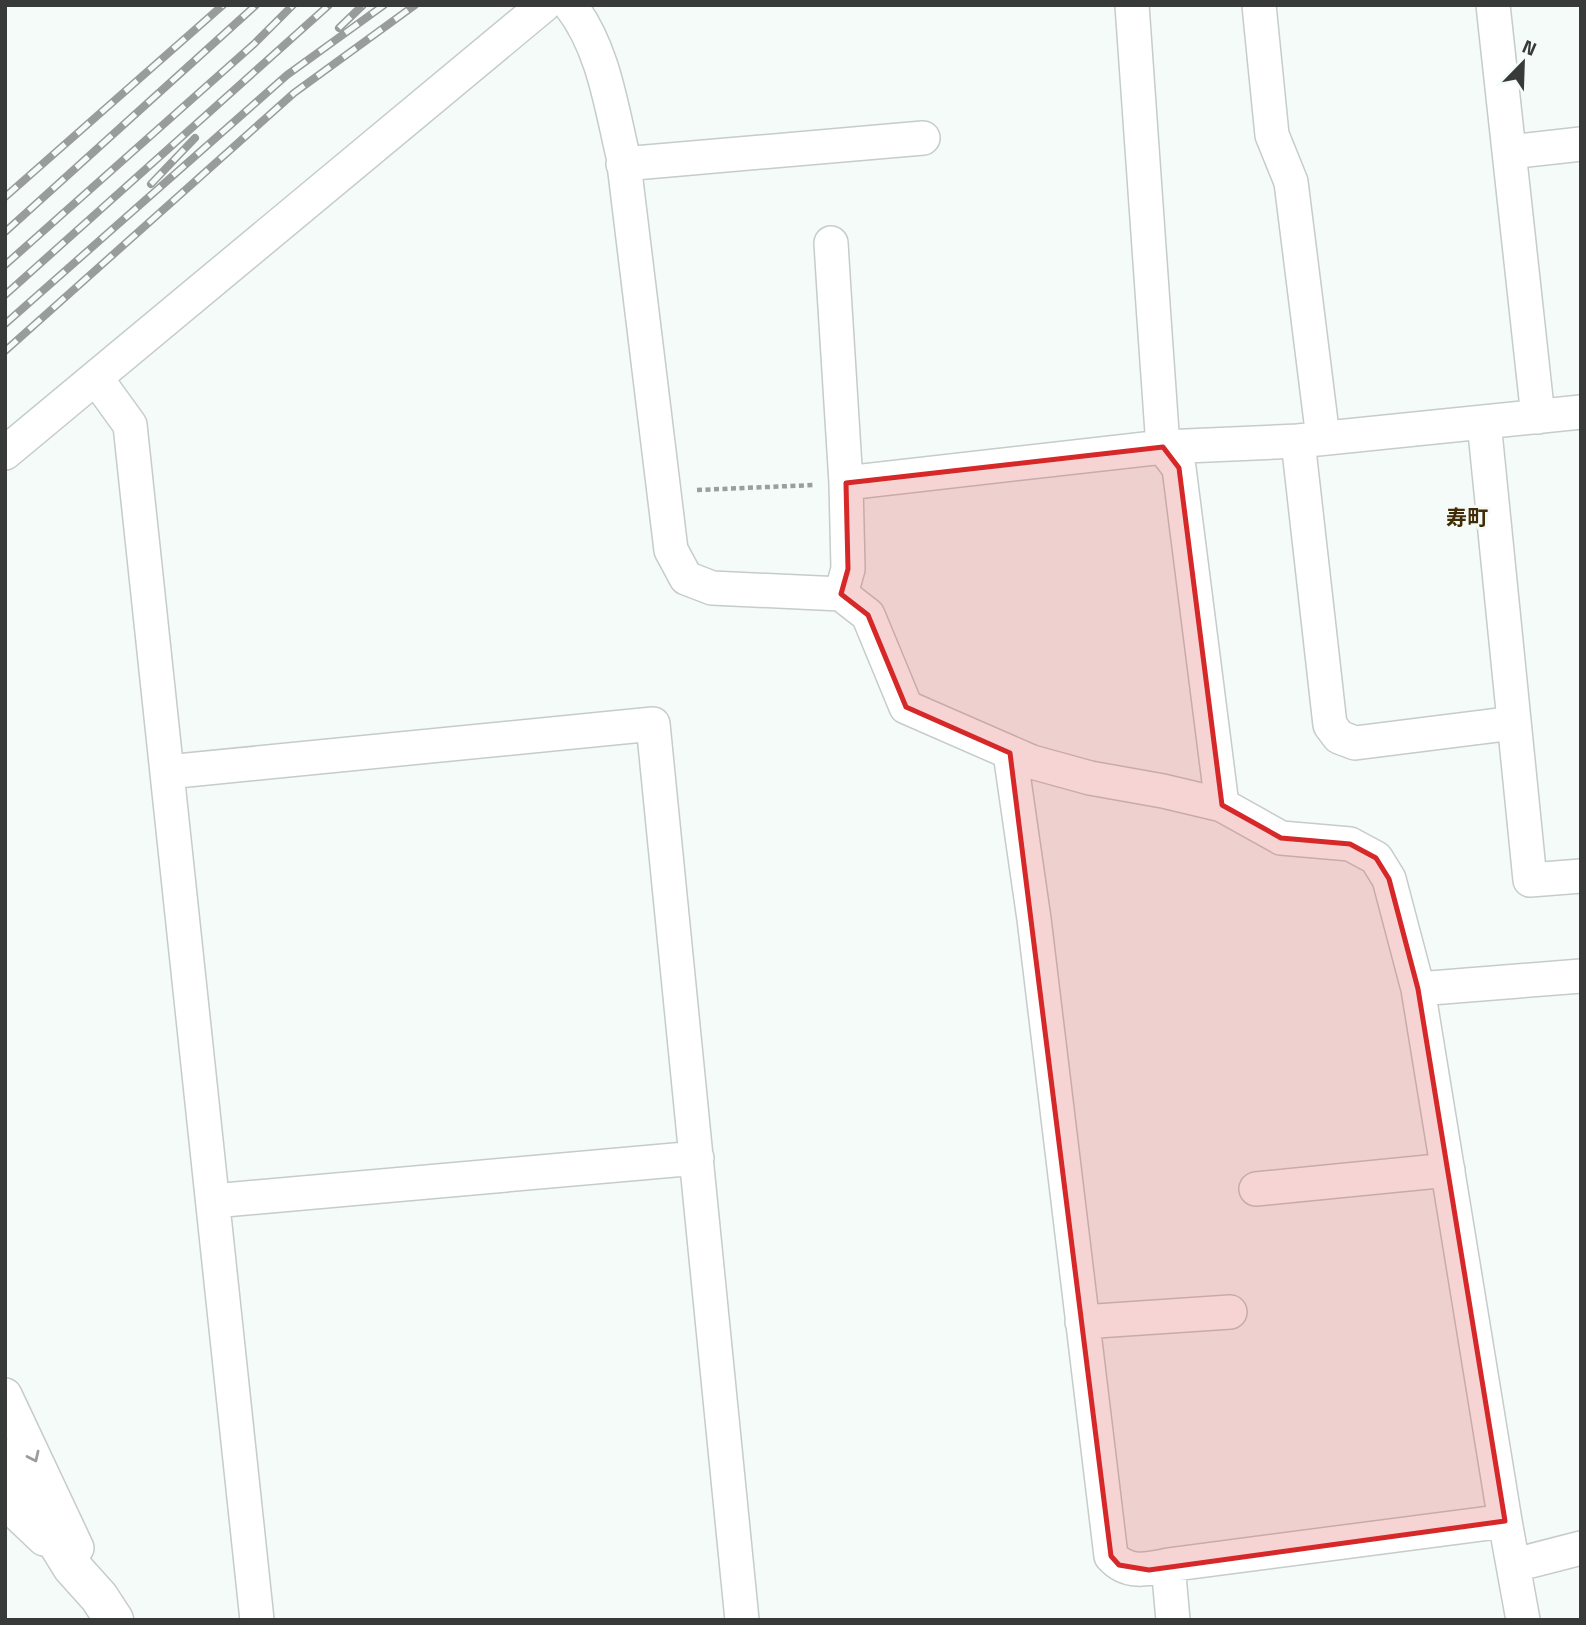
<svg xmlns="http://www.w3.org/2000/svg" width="1586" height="1625" font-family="'Titillium Web','Noto Sans JP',sans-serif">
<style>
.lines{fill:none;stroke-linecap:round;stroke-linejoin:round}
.minor-casing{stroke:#c5ccca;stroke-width:36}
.major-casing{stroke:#c5ccca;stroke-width:41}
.path{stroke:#9a9f9e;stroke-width:4.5;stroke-dasharray:5 3.5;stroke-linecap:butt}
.minor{stroke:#fff;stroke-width:33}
.major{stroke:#fff;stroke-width:38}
.rail-casing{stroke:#989d9b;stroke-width:8}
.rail{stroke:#f4fbf9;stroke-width:5;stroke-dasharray:16;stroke-linecap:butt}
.oneway{stroke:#9c9c9c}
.marked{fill:#d62828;fill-opacity:0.2;stroke:#d62828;stroke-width:5;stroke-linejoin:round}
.labels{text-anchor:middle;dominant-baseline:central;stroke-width:6;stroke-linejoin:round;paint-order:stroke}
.neighbourhood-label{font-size:21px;font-weight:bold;fill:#422c06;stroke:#f4fbf9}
</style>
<rect width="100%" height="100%" fill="#f4fbf9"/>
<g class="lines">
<defs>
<path id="minor" d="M570 5C603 47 611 105 623 156L671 550 686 578 712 588 841 594 868 615 906 707 1032 762 1090 778 1163 791 1222 805 1281 838 1350 844 1376 858 1389 879 1418 989 1505 1521 1523 1620
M1132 5 1163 447 1179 468 1222 805
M1259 5 1272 135 1291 182 1323 438
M1493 5 1538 417
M1509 152 1581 144
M623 164 923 138
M831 243 846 483 848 569 841 594
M96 378 130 425 257 1620
M1484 422 1530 880 1581 876
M1298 441 1330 725 1339 737 1355 743 1514 723
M5 453 544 5
M846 483 1163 447 1298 441 1581 412
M1010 753 1034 919 1111 1556C1127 1574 1146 1570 1168 1565
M167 772 653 724 742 1620
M1418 989 1581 976
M1256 1189 1448 1170
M213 1201 697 1158
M1082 1322 1230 1312
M5 1395 77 1548
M5 1502 44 1539
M1515 1565 1581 1548
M1173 1620 1168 1565 1505 1521"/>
<path id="major" d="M5 1458 72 1567 99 1597 114 1620"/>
</defs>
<use href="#minor" class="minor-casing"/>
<use href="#major" class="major-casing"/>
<path class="path" d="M697 490 814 485"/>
<use href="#minor" class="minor"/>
<use href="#major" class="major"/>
<defs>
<path id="rail" d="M339 28 363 5
M151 184 195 138
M5 197 223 5
M5 232 256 5
M5 265 254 44 293 5
M5 295 329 5
M5 324 287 75 384 5
M5 351 294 93 415 5"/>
</defs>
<use href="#rail" class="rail-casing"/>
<use href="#rail" class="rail"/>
</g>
<defs><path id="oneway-chevron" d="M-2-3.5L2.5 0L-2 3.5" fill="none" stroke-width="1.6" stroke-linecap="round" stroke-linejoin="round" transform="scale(1.75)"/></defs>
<use class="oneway" href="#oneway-chevron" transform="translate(34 1457) rotate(65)"/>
<path class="marked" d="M1163 447 1179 468 1222 805 1281 838 1350 844 1376 858 1389 879 1418 989 1505 1521 1149 1570 1119 1565 1111 1556 1010 753 906 707 868 615 841 594 848 569 846 483Z"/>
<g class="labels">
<g class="neighbourhood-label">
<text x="1467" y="517">寿町</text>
</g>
</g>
<rect width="1586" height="1625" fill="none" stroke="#383a3a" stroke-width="14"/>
<g transform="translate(1523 63) rotate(23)" stroke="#f4fbf9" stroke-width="5" paint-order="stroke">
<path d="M0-5L12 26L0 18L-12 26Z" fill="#383a3a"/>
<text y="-10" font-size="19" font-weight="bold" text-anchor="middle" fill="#383a3a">N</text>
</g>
</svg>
